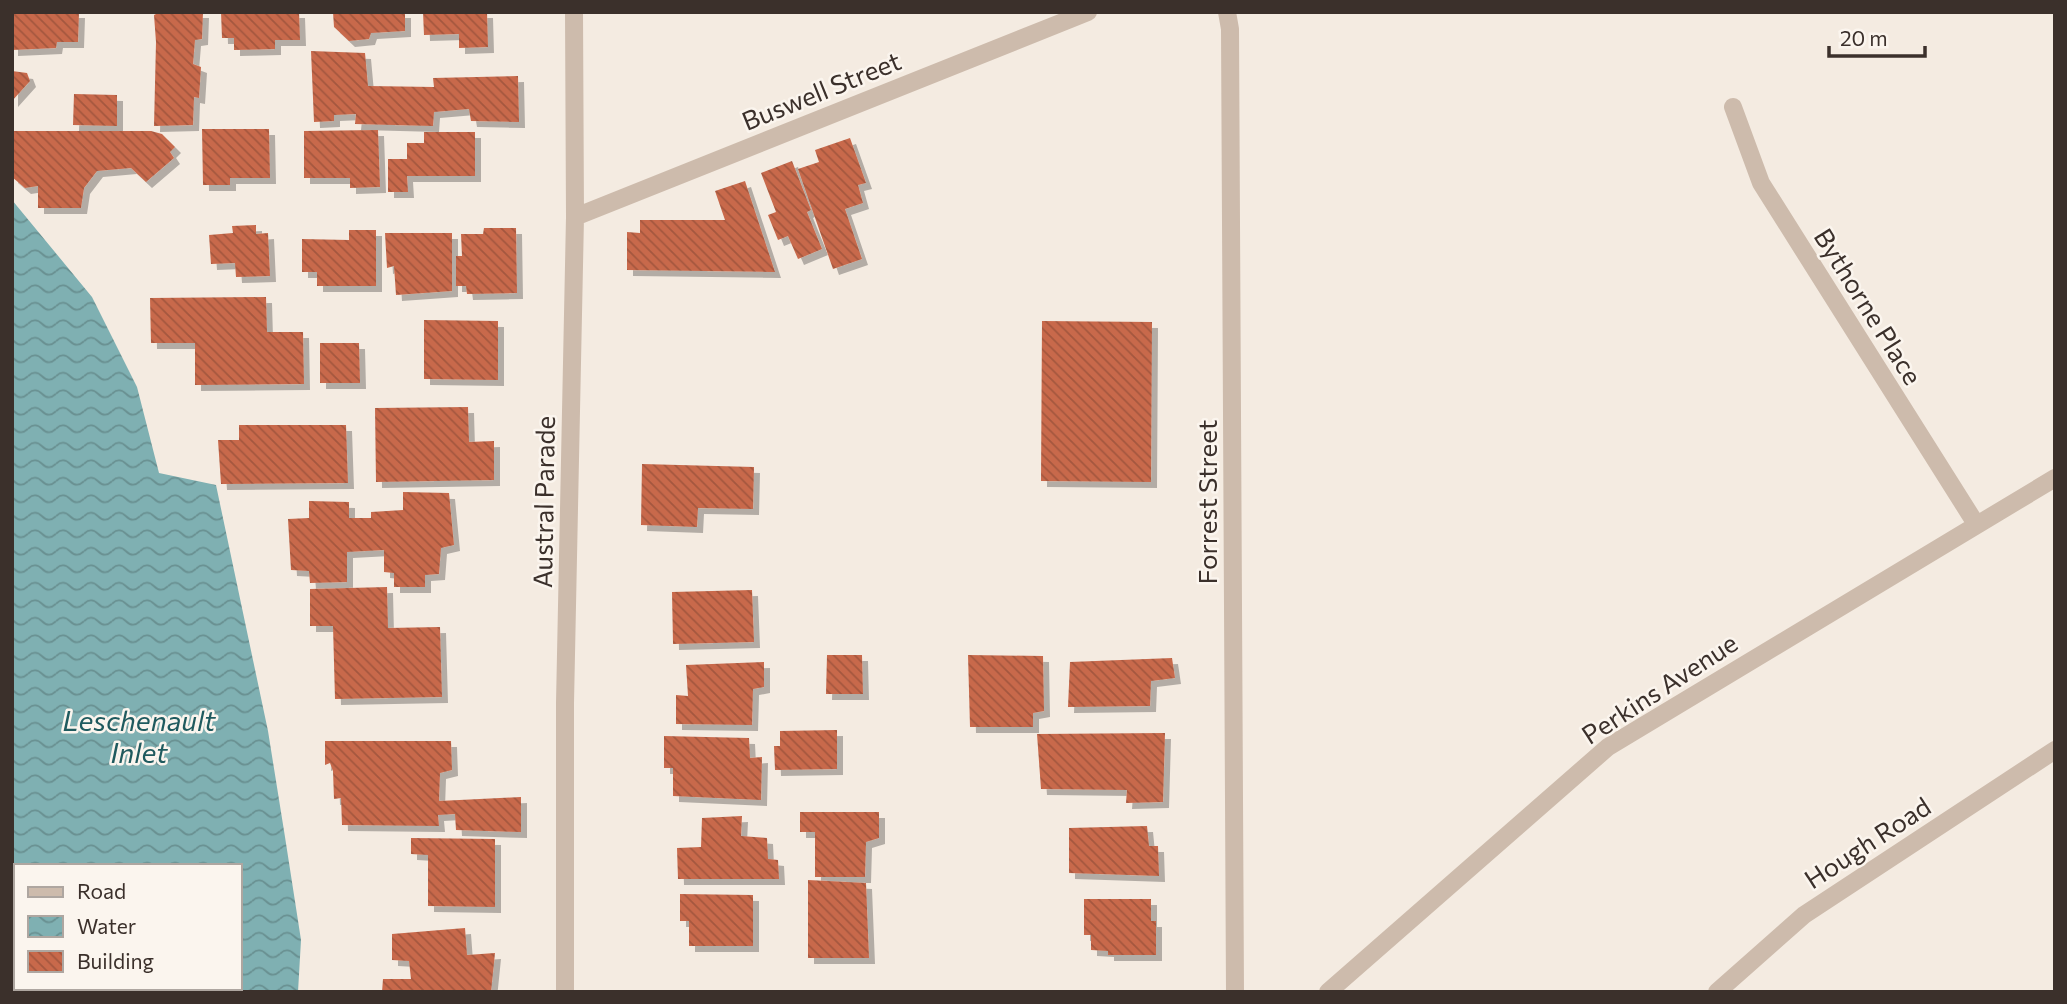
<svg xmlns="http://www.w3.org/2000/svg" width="2067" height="1004" font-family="Commissioner,sans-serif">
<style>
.water{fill:url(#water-waves);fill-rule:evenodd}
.building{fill:url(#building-back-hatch);filter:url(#shadow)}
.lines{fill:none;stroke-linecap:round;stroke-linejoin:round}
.minor{stroke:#cdbbac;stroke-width:18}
.labels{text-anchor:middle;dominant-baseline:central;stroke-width:5;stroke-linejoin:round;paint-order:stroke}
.street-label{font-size:26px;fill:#3b302b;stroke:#fbf5ee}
.water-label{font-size:28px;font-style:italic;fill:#1f5a5e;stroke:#fbf5ee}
</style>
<defs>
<pattern id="water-waves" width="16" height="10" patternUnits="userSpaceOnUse" patternTransform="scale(1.75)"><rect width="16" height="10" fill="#7fb0b2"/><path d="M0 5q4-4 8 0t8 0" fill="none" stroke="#699091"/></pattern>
<pattern id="building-back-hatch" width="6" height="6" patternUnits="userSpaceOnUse" patternTransform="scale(1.75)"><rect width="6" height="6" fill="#c8694b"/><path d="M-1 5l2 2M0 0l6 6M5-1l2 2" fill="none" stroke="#a4573f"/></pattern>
<filter id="shadow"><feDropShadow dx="6" dy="6" stdDeviation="0" flood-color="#0004"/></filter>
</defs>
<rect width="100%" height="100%" fill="#f4ebe1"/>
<path class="water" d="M12 200 92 297 137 387 159 473 216 485 268 731 285 837 301 940 298 992H12ZM16 866H240V988H16Z"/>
<path class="building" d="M12 12H79L78 42H57L56 48 12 50Z
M160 12H203L202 39 195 40 193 64 201 67 199 98 194 97 193 125 154 126 156 42 154 15Z
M221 12H299L300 40H275V49L234 50V38H222Z
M333 12H405V31L371 33 369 39 349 41 334 27Z
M423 12H487L488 47 459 48V34L424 35Z
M311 51 365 53 368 86 434 87 433 78 518 76 519 122 471 121 469 109 434 112 433 126 355 124 356 114 334 115V121L314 122Z
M12 71 27 73 30 81 12 101Z
M74 94 117 95V126L73 125Z
M202 129H269L270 178H230V185H203Z
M378 130 380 187 350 188V178H304V131Z
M12 131H151L162 134 175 147 170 152 174 158 146 182 131 168 97 171 84 188 81 208H38V186L25 188 12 177Z
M424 132H475V176H407L408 192H388V159H407V143H424Z
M850 138 866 183 858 185 863 203 845 209 862 259 833 269 798 169 819 162 815 150Z
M792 161 811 210 807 212 822 249 798 259 788 236 778 240 768 215 776 212 761 173Z
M745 181 775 272 627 270V232L640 233V220H725L715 191Z
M256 225V234L268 233 270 276 236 277 235 263 211 264 209 235 233 233 232 226Z
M484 228H516L517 293 467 294 466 286H456V256H462L461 234H483Z
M349 230H376V286H317V272H302V239L349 240Z
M385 233H452V291L396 295 394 266 387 268Z
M266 297 267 332H303L304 384 195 385V343H151L150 298Z
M424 320 498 321V380L424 379Z
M1042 321 1152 322 1151 482 1041 481Z
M320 343H359L360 383H320Z
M468 407 469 442 494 441V480L376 482 375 408Z
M239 425H346L348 483 221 484 218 440H239Z
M642 464 754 467 753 509 698 508 697 527 641 525Z
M403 492 449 493 454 545 441 548 439 574 425 575V587H394V573L384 572V550L347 552V582L310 583 309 571 291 570 288 519 309 518V501L349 502V518H371V512L403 510Z
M387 587 388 628 440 627 442 697 335 699 333 626H310V589Z
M752 590 754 642 673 644 672 592Z
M827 655H862L863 694H826Z
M968 655 1043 656 1044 711 1033 713V727H970Z
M1172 658 1175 678 1151 681 1150 706 1068 707 1070 662Z
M764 662V687L753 689 752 725 676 724V695L688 696 686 665Z
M837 730V769L775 770 774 746H780V731Z
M1165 733 1163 802 1126 803 1127 790 1041 789 1037 734Z
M664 736 749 738 750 758 762 757 761 800 673 796V768H664Z
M325 741H451L452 770 440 773 439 801 521 797V832L456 830 455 814 438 815 439 826 342 825 341 798 334 799 333 771 330 763 325 765Z
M800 812H879V838L866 842 865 877H815V832H800Z
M742 816 741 836 767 838 768 859 778 860 779 879H678L677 848 701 847 702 818Z
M1147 826 1149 846H1158L1159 876 1069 873V828Z
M411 838 495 839V907L428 906V855L411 854Z
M808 880 866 883 869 958H808Z
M680 894 753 895V946H689V921H680Z
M1084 899H1151V921H1156V955H1108V951L1091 950V935H1084Z
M465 928 467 955 495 953 491 992H382L383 979H411L409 961 392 960V934Z"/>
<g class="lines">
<path class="minor" d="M1227 12 1230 29 1235 992
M1733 107 1761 183 1976 524
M575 217 1088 12
M565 992V703L575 217 574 12
M1328 992 1608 747 2055 478
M1717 992 1804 915 2055 750"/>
</g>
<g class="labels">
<g class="street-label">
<text transform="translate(821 90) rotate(-22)">Buswell Street</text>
<text transform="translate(1869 306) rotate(58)">Bythorne Place</text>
<text transform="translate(543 502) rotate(-89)">Austral Parade</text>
<text transform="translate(1206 502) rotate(-90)">Forrest Street</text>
<text transform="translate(1659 688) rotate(-33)">Perkins Avenue</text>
<text transform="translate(1867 842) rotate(-33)">Hough Road</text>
</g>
<g class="water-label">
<text x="139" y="720">Leschenault<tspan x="139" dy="32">Inlet</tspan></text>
</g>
</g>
<rect width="2067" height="1004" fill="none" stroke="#3b302b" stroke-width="28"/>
<rect x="14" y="864" width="228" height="126" fill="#fbf5ee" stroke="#aea6a0" stroke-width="2"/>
<rect x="28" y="887" width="35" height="10" fill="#cdbbac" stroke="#aea6a0" stroke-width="2"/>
<text x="77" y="899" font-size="21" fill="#3b302b">Road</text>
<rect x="28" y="916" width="35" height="21" fill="url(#water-waves)" stroke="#aea6a0" stroke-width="2"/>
<text x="77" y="934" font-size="21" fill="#3b302b">Water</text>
<rect x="28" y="951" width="35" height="21" fill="url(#building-back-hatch)" stroke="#aea6a0" stroke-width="2"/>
<text x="77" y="969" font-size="21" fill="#3b302b">Building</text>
<path d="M1829 46v10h96v-10" fill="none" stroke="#3b302b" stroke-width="3.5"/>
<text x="1840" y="46" font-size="21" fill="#3b302b" stroke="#fbf5ee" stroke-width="5" paint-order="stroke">20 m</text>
</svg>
